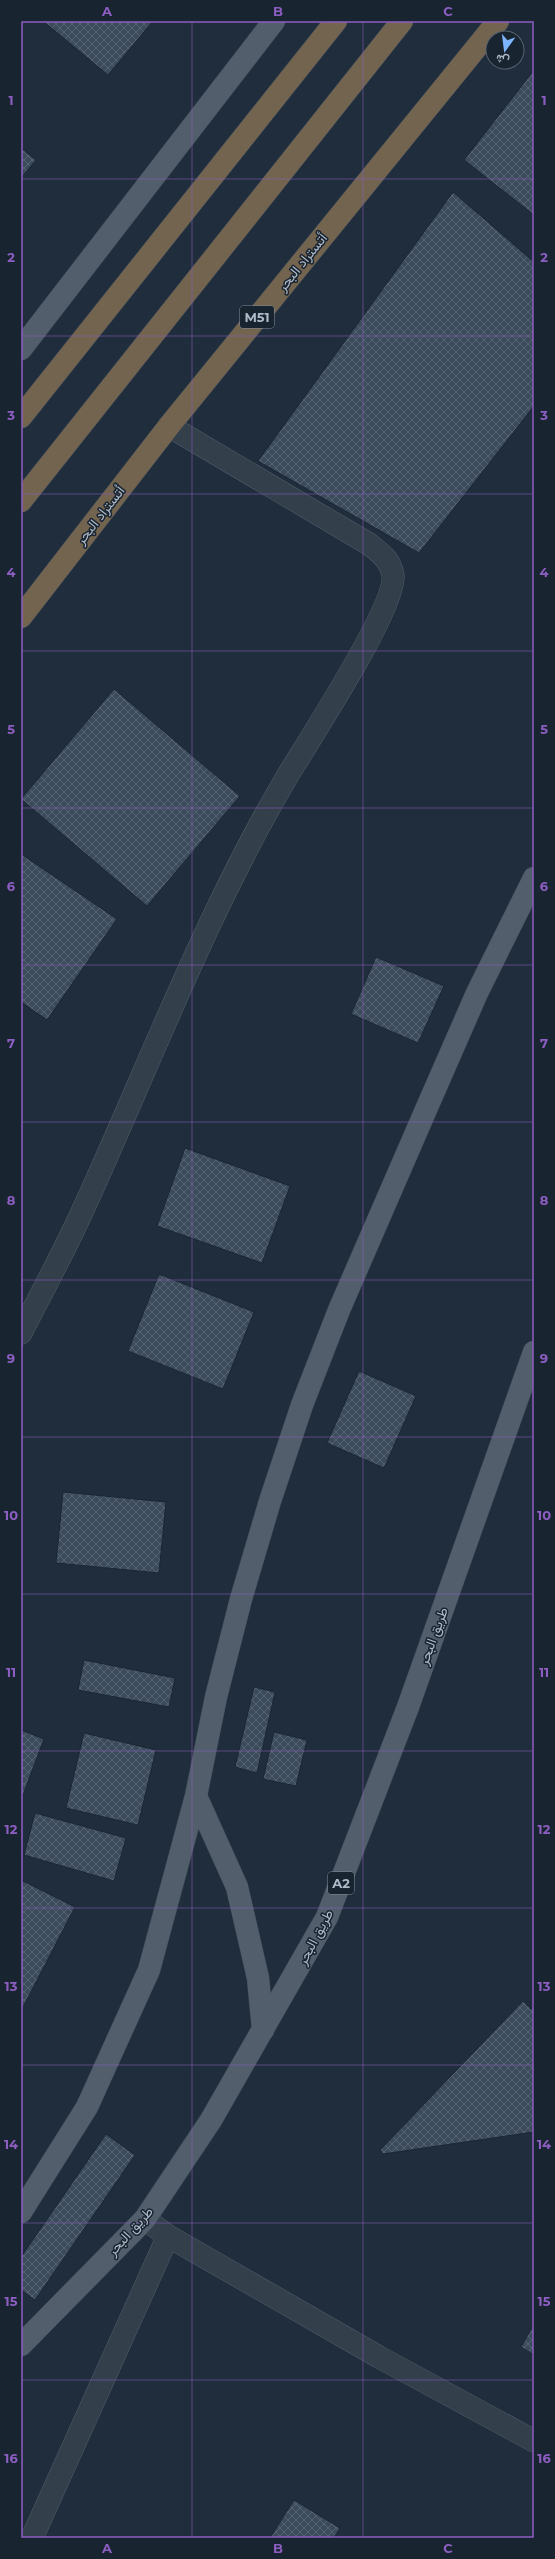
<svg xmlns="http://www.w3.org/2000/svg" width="555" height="2559" font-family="Montserrat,Vazirmatn,sans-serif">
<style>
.building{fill:url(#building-cross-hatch);stroke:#1b2633}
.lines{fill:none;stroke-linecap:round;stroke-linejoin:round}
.minor-casing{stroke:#525d6a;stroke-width:23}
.major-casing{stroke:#3d4855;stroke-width:23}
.highway-casing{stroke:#3f4a57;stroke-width:23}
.minor{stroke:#343f4c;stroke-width:22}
.major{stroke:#525e6c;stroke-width:22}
.highway{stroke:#736450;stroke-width:22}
.grid{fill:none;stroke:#8d5ec2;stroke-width:1;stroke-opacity:0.55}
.labels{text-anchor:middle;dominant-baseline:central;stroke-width:3;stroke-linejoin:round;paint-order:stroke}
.shield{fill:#192431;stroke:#828d9b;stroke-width:1}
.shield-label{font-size:13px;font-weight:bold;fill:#afbac8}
.street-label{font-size:14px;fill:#afbac8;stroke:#192431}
.neatline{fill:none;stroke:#8d5ec2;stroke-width:1.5}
.grid-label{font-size:13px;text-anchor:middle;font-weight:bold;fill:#8d5ec2}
</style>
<defs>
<pattern id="building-cross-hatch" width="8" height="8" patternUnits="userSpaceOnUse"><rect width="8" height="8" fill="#3c4b5c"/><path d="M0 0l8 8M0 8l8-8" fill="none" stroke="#566372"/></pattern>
</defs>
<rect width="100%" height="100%" fill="#202d3c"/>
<path class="building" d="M43 21H153L108 75Z
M534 70V215L464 160Z
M21 148 36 160 21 178Z
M453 192 534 262V406L419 553 258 461Z
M114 689 240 796 147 906 21 799Z
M21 854 117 919 47 1020 21 1002Z
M376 957 444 986 418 1043 351 1014Z
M185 1148 290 1186 262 1263 157 1226Z
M159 1274 254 1312 223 1389 128 1351Z
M359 1371 416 1396 384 1468 327 1443Z
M63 1492 166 1502 159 1573 56 1563Z
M84 1660 175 1678 169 1707 78 1690Z
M254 1687 275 1692 257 1773 235 1767Z
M21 1730 44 1739 23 1795 21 1794Z
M274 1732 307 1740 296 1786 263 1779Z
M84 1733 156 1750 138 1825 66 1808Z
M35 1813 126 1838 114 1881 24 1855Z
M21 1880 75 1907 21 2011Z
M523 2001 531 2009 534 2006V2132L383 2154 380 2150Z
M106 2134 135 2155 35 2300 21 2290V2257Z
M534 2324V2355L521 2347Z
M294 2500 340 2528 334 2538H270Z"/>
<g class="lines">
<defs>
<path id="minor" d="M21 1333C43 1290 67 1246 87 1201 152 1058 208 910 288 775 309 740 397 606 393 575 390 559 380 553 369 544L169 426
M145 2219 168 2236 379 2357 534 2441
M32 2538 168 2236"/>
<path id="major" d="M21 349 274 21
M196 1796 237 1887 258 1978 263 2030
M21 2212 87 2107 149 1970 196 1796 216 1697 241 1599 270 1501 302 1405 339 1310 428 1105 477 993 534 878
M21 2345 145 2219 211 2120 327 1917 408 1707 534 1352"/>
<path id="highway" d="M21 417 336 21
M21 501 402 21
M21 617 169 426 498 21"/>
</defs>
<use href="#minor" class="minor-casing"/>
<use href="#major" class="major-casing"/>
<use href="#highway" class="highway-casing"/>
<use href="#minor" class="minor"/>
<use href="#major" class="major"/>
<use href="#highway" class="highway"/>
</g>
<path class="grid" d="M192 21V2538M363 21V2538M21 179H534M21 336H534M21 494H534M21 651H534M21 808H534M21 965H534M21 1122H534M21 1280H534M21 1437H534M21 1594H534M21 1751H534M21 1908H534M21 2065H534M21 2223H534M21 2380H534"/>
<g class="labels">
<g class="shield">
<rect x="240" y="306" width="34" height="22" rx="3"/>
<rect x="328" y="1872" width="26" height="22" rx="3"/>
</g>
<g class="shield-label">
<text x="257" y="317">M51</text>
<text x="341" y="1883">A2</text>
</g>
<g class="street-label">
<text transform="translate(302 262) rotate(-51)">أتستراد البحر</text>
<text transform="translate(100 515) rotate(-52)">أتستراد البحر</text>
<text transform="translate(433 1636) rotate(-70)">طريق البحر</text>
<text transform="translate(315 1937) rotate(-62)">طريق البحر</text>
<text transform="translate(130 2231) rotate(-48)">طريق البحر</text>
</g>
</g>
<rect width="555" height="2559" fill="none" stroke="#192431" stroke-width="44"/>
<g transform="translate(505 50) rotate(194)"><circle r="19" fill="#192431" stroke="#55606d"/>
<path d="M0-3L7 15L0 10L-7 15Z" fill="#7db5ff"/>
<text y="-6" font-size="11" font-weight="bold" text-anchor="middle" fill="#afbac8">ش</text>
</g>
<rect x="22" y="22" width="511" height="2515" class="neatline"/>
<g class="grid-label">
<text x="107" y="16">A</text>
<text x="278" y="16">B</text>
<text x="448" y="16">C</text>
<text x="11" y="105">1</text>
<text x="544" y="105">1</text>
<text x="11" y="262">2</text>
<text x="544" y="262">2</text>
<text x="11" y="420">3</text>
<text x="544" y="420">3</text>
<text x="11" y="577">4</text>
<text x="544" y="577">4</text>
<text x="11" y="734">5</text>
<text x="544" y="734">5</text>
<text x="11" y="891">6</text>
<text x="544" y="891">6</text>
<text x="11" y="1048">7</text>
<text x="544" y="1048">7</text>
<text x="11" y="1205">8</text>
<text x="544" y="1205">8</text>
<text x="11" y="1363">9</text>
<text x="544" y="1363">9</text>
<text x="11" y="1520">10</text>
<text x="544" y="1520">10</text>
<text x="11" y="1677">11</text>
<text x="544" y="1677">11</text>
<text x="11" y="1834">12</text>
<text x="544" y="1834">12</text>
<text x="11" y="1991">13</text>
<text x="544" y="1991">13</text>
<text x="11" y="2149">14</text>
<text x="544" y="2149">14</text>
<text x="11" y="2306">15</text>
<text x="544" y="2306">15</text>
<text x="11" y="2463">16</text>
<text x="544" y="2463">16</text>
<text x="107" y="2553">A</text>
<text x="278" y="2553">B</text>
<text x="448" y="2553">C</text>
</g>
</svg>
